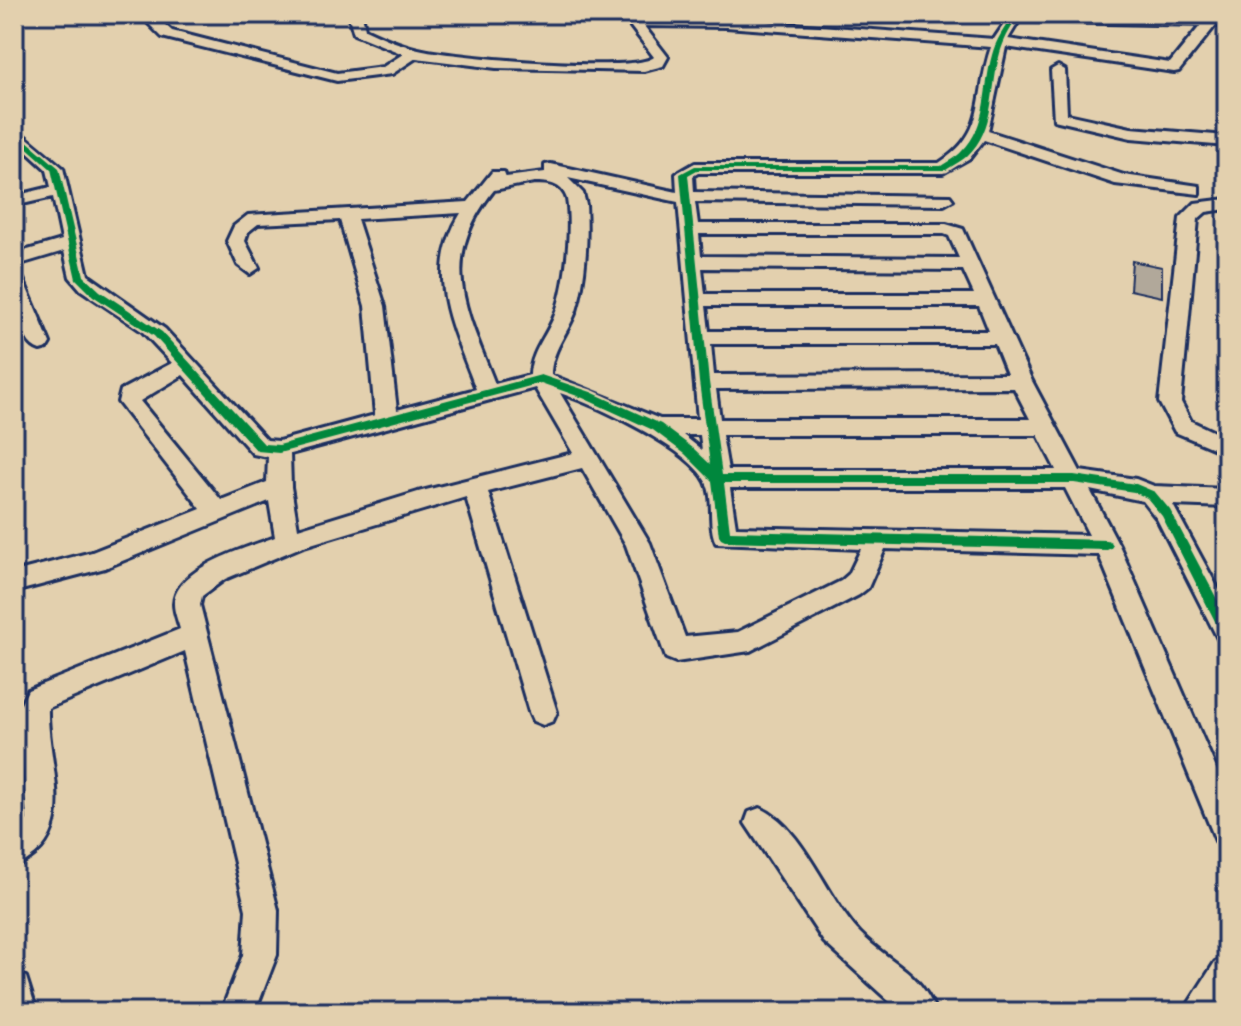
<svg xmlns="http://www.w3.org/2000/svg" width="1241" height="1026" font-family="Mali,sans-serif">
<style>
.building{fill:#b1a89a;stroke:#1b2f5e;stroke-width:2}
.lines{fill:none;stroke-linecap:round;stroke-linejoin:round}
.minor-casing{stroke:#1b2f5e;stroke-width:6}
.major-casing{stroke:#1b2f5e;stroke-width:6}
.minor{fill:#e3d0ae;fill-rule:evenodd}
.major{fill:#e3d0ae;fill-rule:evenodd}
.cycleway-casing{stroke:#e3d0ae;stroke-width:5}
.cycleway{fill:#00873e;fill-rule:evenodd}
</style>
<rect width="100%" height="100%" fill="#e3d0ae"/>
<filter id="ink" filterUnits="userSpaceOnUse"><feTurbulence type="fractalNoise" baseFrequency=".0125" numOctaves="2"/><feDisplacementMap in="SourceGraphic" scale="16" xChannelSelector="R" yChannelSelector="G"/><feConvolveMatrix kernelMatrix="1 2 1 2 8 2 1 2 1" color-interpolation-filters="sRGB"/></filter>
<g filter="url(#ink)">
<path class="building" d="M1132 261 1162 267V297L1130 290Z"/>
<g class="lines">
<defs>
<path id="minor" d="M156 14H171L163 23 172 31 337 73 383 67 403 54 354 34 348 14H362L365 29C384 38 402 46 423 50 455 57 635 74 654 57L628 23 597 14 726 19 994 39 1011 14 1227 18V26H1215L1179 71 1174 72 1006 47 988 131 1124 175 1199 186V194L1115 184 984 140 970 158 943 173H698L693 176 694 192 950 196 953 200 944 205 695 202 698 224H946L963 229 1032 381 1080 471 1136 479 1154 486 1227 489V507L1173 505 1227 605V642L1218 639 1157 519 1143 501 1090 490 1119 545 1227 794V845L1216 841 1099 555 885 549 868 588 859 595 750 651 676 662 666 658 626 545 582 468 488 492 557 712 553 721 543 725 533 721 529 712 466 497 301 547 225 579 202 596 200 605 278 910 277 955 255 1012H221L243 955 246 910 185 651 48 708C46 766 84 837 14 867V831L27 820 19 708 28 690 180 629C178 621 174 612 174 604 175 567 247 548 275 537L269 501 105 568 14 592V572L92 552 201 509 118 402 121 390 172 363 142 331 81 290 70 277 64 251 14 266V254L62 240 53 197 14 206V196L51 187 47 170 14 140V127L63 168 88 275 165 329 267 440 279 441 375 415 365 306 340 220 258 224 248 232 245 241 259 268 250 274 238 265 227 241 234 226 248 215 468 202 492 172H504L506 177 545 172V165L551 164 677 192 676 174 695 163H939C989 132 974 95 991 47L726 27 644 26 668 57 663 66 644 71 496 68 416 58 392 74 337 81 162 37 148 23ZM1019 21 1201 25 1170 63 1008 39ZM568 178 678 202 698 419H660L551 375C551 351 568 333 576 311 586 279 588 237 586 205L583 193ZM534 182C548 182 562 183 567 199 572 229 566 288 554 317 546 337 531 352 530 375L495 384C466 309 437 261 494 190ZM461 213C423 275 453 327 476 389L397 410 385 306 357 219ZM699 234H944L949 236 959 258 701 256ZM702 268 963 270 974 294H705ZM706 306H979L989 331H709ZM711 344H995L1007 374 714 375ZM183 375 253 454 268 457 267 482 221 500 140 401ZM535 388 573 453 418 492 298 529 291 487 290 454ZM1014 388 1030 419H720L716 389ZM560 393C597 406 689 447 706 482 715 500 707 525 716 543L861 549 849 574 841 581 738 632 685 637 650 543ZM683 435H700L702 450ZM722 435H1038L1056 470H728ZM730 488H1065L1089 535 736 527Z
M1058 66 1065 70 1067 114 1131 128 1227 136V146L1131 138 1054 120 1051 70Z
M1227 199V209L1206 212 1198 219 1181 402 1191 421 1227 438V454L1175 432 1159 402 1180 218 1195 203Z
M14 273 23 279 50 343 47 348 40 350C18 344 14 293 14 273Z
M760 808C803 826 827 899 860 933 890 964 918 968 936 1012H901L824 942 745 823 749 812Z
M1227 957V1003L1221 1012H1183L1215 962Z
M14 972 26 977 37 1012H14Z"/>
<path id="major" d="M1194 14H1216L1227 19V30Z"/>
</defs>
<use href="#minor" class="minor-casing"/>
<use href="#major" class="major-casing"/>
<use href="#minor" class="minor"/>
<use href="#major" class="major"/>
<defs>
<path id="cycleway" d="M1013 16 1227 20V24L1017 19C1009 30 1004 40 1000 53 990 88 996 129 967 156 962 161 953 165 946 170H697L688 175 709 382 722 475H1074L1136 484 1155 492 1170 510 1227 618V637L1222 635 1162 516 1147 498 1134 492 1074 483H724L730 531 1107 540 1111 542 1113 545 1111 548 1107 550 725 541 721 539 719 536 712 481 685 454 653 430 583 398 541 383 279 453 257 451 154 336 93 296 76 279 51 169 14 136V130L59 168 84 276 100 291 162 332 264 444 279 445 541 375 591 392 661 424 693 448 710 464 699 382 680 174 695 166H941C948 161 957 157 962 151 988 126 983 87 992 55 996 40 1004 28 1013 16Z"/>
</defs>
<use href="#cycleway" class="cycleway-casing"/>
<use href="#cycleway" class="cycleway"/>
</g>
</g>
<rect width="1241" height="1026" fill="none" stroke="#e3d0ae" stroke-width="48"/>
<rect x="24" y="24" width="1193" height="978" fill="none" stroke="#1b2f5e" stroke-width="3" filter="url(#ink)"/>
</svg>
